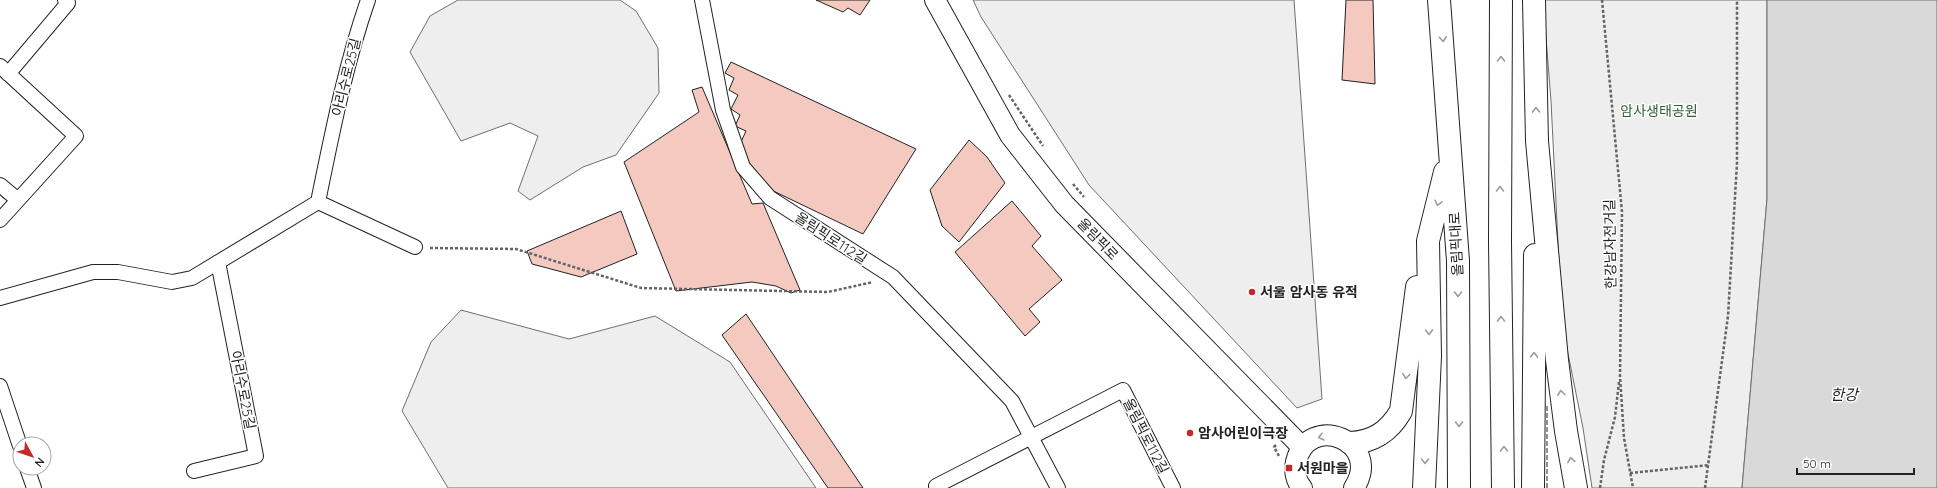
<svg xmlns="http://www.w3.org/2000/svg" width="1937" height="488" font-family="Quicksand,'Noto Sans KR',sans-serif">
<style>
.green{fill:#eee;stroke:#6f6f6f}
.water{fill:#d9d9d9;stroke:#6f6f6f}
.building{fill:#f3c9c0;stroke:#222}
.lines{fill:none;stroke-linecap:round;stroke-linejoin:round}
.minor-casing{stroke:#222;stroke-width:16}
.secondary-casing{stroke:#222;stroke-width:22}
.trunk-casing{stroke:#222;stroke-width:24}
.path{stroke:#646464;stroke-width:2.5;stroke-dasharray:3 2;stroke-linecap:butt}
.minor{stroke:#fff;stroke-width:14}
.secondary{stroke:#fff;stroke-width:20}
.trunk{stroke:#fff;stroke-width:22}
.fence{stroke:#222;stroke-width:1;stroke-dasharray:5 2;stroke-linecap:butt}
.oneway{stroke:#9c9c9c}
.poi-dot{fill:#c62828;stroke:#fff;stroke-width:1.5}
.labels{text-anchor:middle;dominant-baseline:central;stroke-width:3;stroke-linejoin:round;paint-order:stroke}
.street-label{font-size:14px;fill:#222;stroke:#fff}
.park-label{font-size:14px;fill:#2f5e38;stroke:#fff}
.poi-label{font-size:14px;font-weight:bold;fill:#222;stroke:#fff;text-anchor:start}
.water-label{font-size:15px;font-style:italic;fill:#222;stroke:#fff}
</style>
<rect width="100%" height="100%" fill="#fff"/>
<path class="green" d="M458 0H620L636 11 658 48 659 93 616 155 583 167 530 200 518 191 538 136 510 123 461 141 410 52 430 16Z
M973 0H1294L1322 399 1297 408 1089 185 981 17Z
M1543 0H1767V199L1742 488H1592L1583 428 1562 324 1551 101Z
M461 310 569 339 655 316 730 362 816 488H448L402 411 431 342Z"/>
<path class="water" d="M1767 0H1937V488H1742L1767 199Z"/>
<path class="building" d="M816 0H870L860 15 848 8 843 12Z
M1346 0H1373L1375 84 1342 80Z
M731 62 916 149 863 234 765 187 756 180 740 144 746 131 735 126 740 115 731 109 738 95 729 90 734 78 725 73Z
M702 87 752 204 763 203 800 290 791 293 776 286 752 282 676 291 624 162 699 112 692 90Z
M969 140 987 157 1005 183 959 242 942 226 930 190Z
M1012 201 1041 236 1032 246 1062 280 1029 309 1040 322 1025 336 955 252Z
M621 211 637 254 581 277 532 264 527 251Z
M746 314 863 488H828L722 335Z"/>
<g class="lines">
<defs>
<path id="minor" d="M702 0 723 110 743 167 770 198 893 277 1012 401 1058 488
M0 66 76 136 0 220
M8 74 68 3 65 0
M0 185 18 200
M318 202C332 134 345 66 368 0
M0 298 93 272H118L172 282 192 278 318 202 415 247
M0 386 20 446
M27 468 34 488
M194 471 256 456 218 262
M937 488 936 486 1123 390 1173 488"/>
<path id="secondary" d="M935 0 1010 135 1064 204 1302 447
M1302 488C1296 481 1294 471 1296 462 1308 411 1384 441 1354 488"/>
<path id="trunk" d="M1439 0 1458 261 1459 488
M1501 0 1500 241 1503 488
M1534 0 1537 141 1557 360 1566 431 1576 488
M1350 443C1373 442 1389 432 1401 411L1417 287
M1424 488 1430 356 1428 241 1445 172
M1533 488 1535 255"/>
</defs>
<use href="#minor" class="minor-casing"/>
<use href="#secondary" class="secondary-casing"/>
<use href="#trunk" class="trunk-casing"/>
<path class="path" d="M1602 0 1622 212 1620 376 1624 438 1633 488
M1009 95 1043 146
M1073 184 1084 197
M430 248 516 249 641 288 828 292 873 282
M1276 445 1274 447 1279 456
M1630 473 1709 465
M1600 488 1604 460 1615 417 1619 382
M1705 488 1728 316 1737 163V0"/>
<use href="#minor" class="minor"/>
<use href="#secondary" class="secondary"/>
<use href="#trunk" class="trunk"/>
<path class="fence" d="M1547 406V488"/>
</g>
<defs><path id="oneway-chevron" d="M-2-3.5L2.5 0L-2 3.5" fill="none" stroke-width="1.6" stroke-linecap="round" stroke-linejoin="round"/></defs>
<g class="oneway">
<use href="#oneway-chevron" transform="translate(1443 39) rotate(85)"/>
<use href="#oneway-chevron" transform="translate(1501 59) rotate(-90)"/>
<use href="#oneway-chevron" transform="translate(1536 110) rotate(-91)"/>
<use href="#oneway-chevron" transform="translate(1500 189) rotate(-90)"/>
<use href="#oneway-chevron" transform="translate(1438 203) rotate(104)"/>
<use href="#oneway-chevron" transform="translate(1458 294) rotate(90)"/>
<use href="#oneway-chevron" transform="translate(1501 319) rotate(-91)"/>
<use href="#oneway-chevron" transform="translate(1429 332) rotate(89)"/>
<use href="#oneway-chevron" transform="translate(1534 355) rotate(-89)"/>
<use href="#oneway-chevron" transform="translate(1406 376) rotate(98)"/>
<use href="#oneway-chevron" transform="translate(1561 393) rotate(-97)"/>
<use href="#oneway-chevron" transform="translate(1459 424) rotate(90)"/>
<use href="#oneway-chevron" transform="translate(1321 437) rotate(166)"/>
<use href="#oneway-chevron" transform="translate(1504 449) rotate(-91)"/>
<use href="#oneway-chevron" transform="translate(1571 460) rotate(-100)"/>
<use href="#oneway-chevron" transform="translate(1425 461) rotate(92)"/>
</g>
<g class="poi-dot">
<circle cx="1252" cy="292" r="4"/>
<circle cx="1190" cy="433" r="4"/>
<rect x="1285" y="464" width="8" height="8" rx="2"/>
</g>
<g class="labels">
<g class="street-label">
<text transform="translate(346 77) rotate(-76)">아리수로25길</text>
<text transform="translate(831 238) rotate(33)">올림픽로112길</text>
<text transform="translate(1098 239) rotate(46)">올림픽로</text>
<text transform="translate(1456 244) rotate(-93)">올림픽대로</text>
<text transform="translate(1610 244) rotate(-91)">한강남자전거길</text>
<text transform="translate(243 390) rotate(79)">아리수로25길</text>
<text transform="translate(1146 436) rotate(63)">올림픽로112길</text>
</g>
<g class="park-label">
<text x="1659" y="111">암사생태공원</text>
</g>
<g class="poi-label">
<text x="1260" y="292">서울 암사동 유적</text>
<text x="1198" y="433">암사어린이극장</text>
<text x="1297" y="468">서원마을</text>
</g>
<g class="water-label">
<text x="1844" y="394">한강</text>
</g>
</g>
<g transform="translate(32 456) rotate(130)"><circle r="19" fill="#ffffff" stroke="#a7a7a7"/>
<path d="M0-3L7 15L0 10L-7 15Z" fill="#c62828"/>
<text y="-6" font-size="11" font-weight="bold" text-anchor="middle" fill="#222222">N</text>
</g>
<path d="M1797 468v6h117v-6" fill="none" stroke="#222222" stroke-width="2"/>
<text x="1803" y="468" font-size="12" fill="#222222" stroke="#ffffff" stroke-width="3" paint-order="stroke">50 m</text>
</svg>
